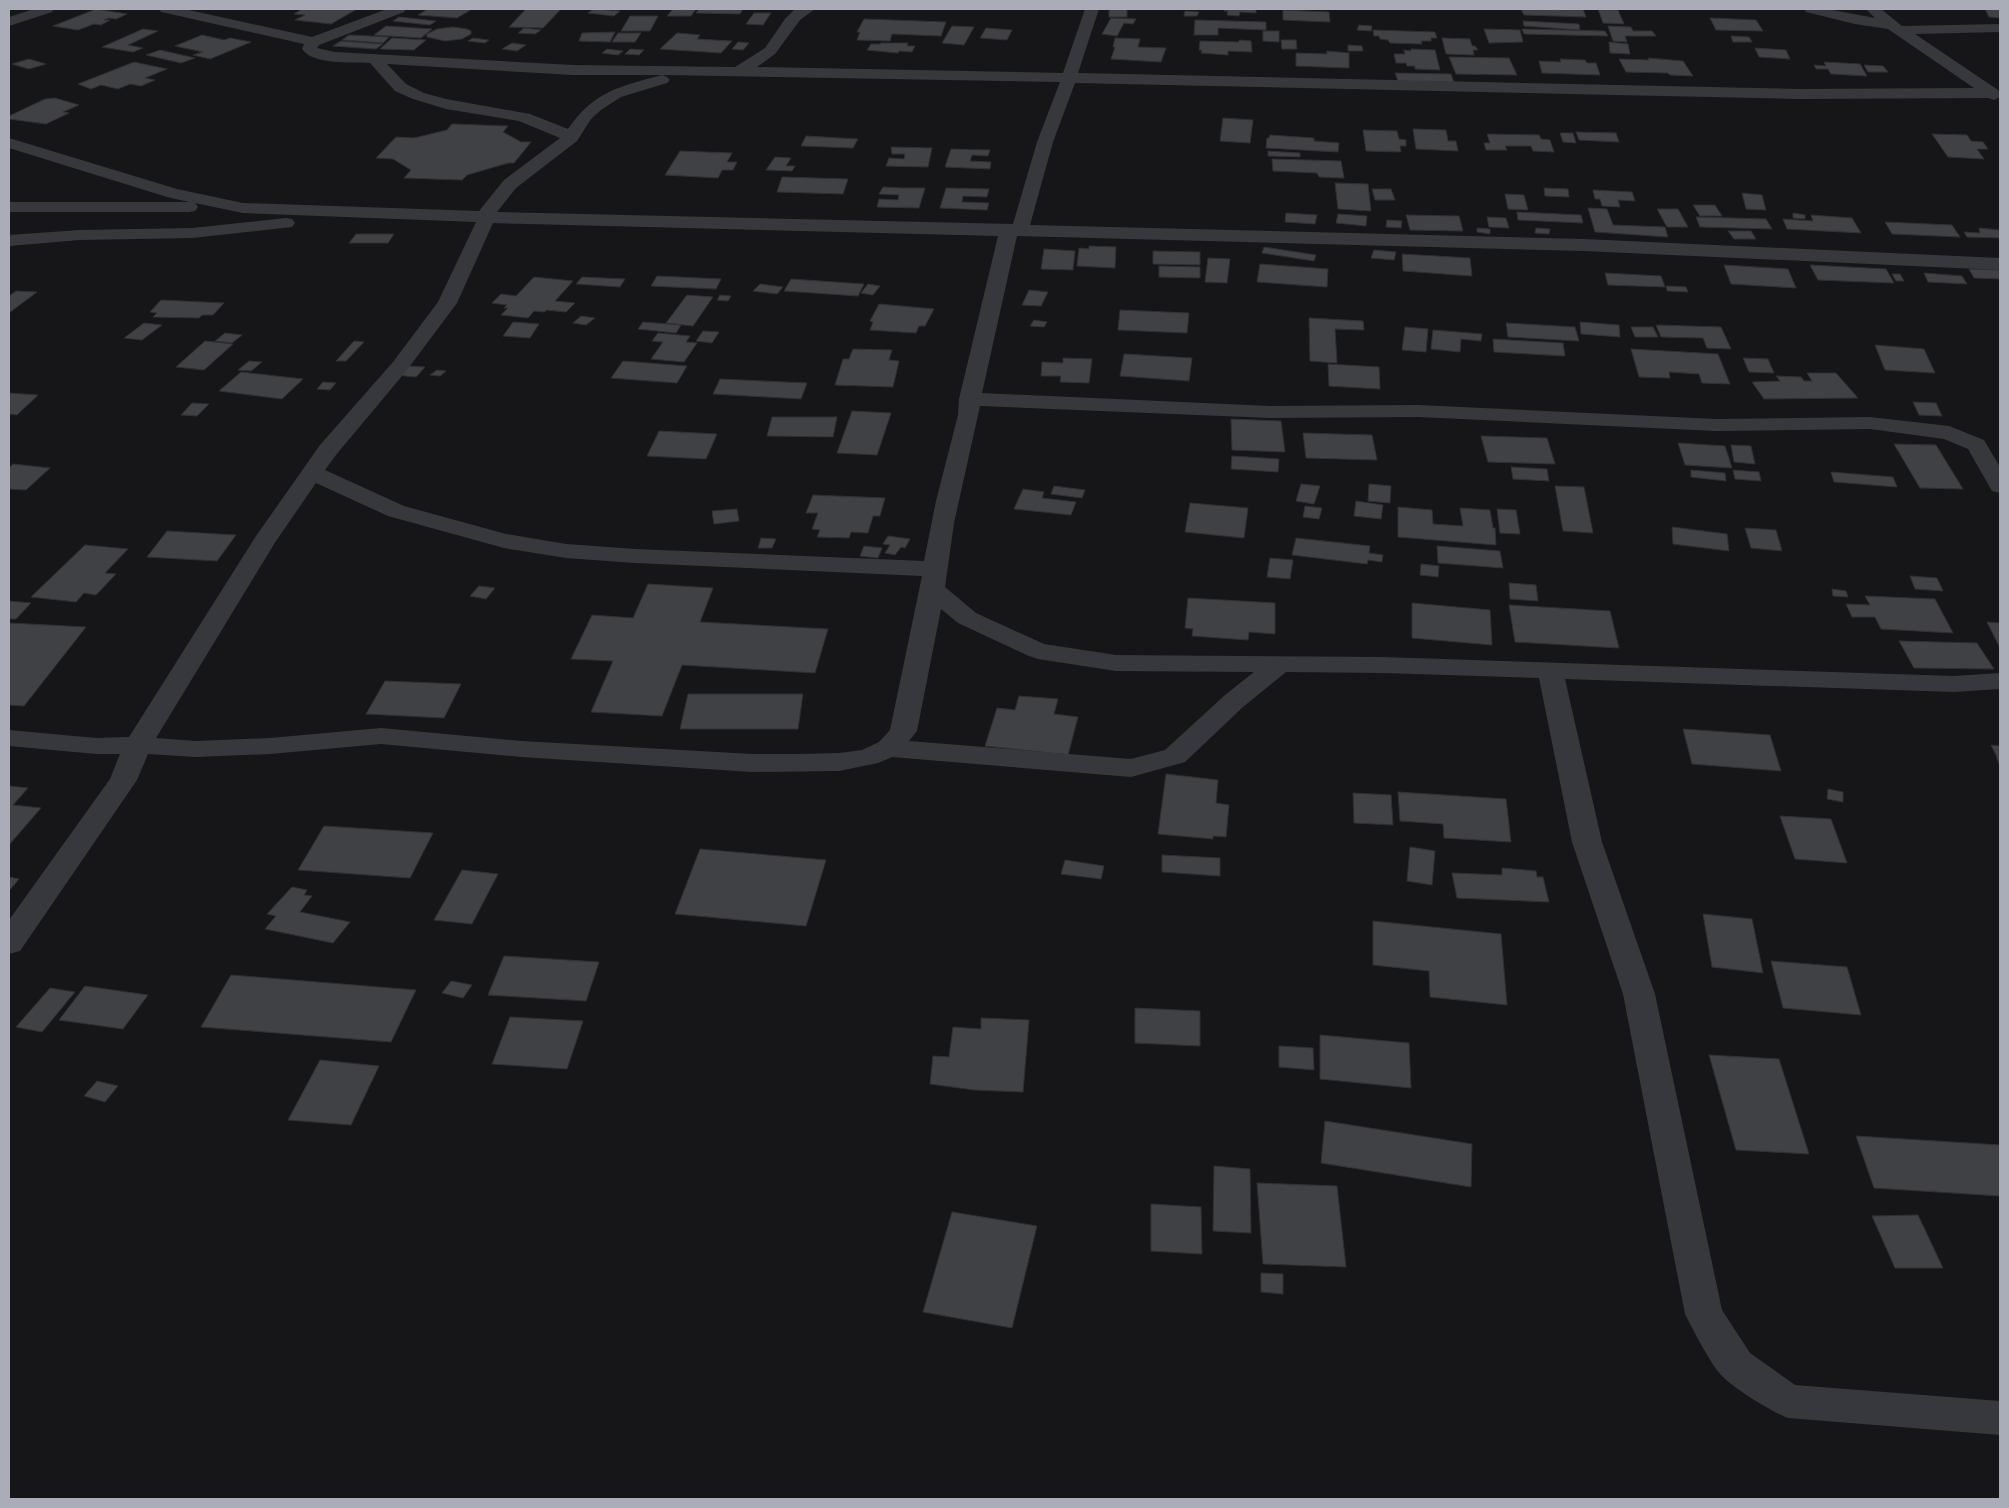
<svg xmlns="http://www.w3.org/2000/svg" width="2009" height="1508" font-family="Arial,sans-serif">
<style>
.building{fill:#404145;stroke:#303034}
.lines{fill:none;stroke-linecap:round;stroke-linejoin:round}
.minor{fill:#37383d;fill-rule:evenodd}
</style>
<rect width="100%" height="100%" fill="#161618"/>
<path class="building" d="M96 9 127 14 116 19 109 18 104 20H110L101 25 94 24 78 30 53 26Z
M302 9H357L331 24 295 20 305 15 294 14Z
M428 9H472L457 18 418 15Z
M526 9H561L543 28 509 27Z
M594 9H595L620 11 614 16 588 13Z
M673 9H696L691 16H667Z
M699 9H743L740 14 696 13Z
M1109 9H1127V17H1109Z
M1224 9H1256V13L1240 12 1239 16 1227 15 1228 11H1224Z
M1521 9H1583L1586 17 1524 15Z
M1598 9 1618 10 1624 24 1603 23Z
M1985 9H2000V18L1989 17Z
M1283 10 1329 12 1330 22 1283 20Z
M1185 11 1199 12 1197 16H1184Z
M754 13H771L763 25 746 24Z
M630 16H658L650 31H621Z
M399 17 436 21 430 25 393 21Z
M1111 18 1136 19 1133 24 1124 23 1117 36 1102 34Z
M1710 18 1756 20 1763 31 1716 30Z
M864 19 946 22 941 36 892 34 890 41 857 40 860 32H857Z
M1195 20 1266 22V30L1218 28V35H1194Z
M1523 21 1579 24 1580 30 1524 26Z
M1359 25 1372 26 1371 31 1357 30Z
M386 26 432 29 421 38 374 35Z
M952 26 974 27 964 45 942 43Z
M1608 26 1631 27 1633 31H1652L1656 36H1625L1627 42 1613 41Z
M453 27 467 29 471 31V34L462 39 445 41 427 37V34L437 29Z
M524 28 541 30 535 34 518 33Z
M986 28 1012 30 1007 40 980 38Z
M143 29 158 31 128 45 143 48 133 52 102 47Z
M1484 29 1520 30 1523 42 1489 43Z
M1522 29 1605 31 1608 36 1524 34Z
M1373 30 1435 32 1437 38H1431V41H1421L1422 44 1390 43 1388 40 1380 39 1379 36H1374Z
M1263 31H1279V42L1263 41Z
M615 32 610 42 579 41 582 33Z
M618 33H641L635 42H612Z
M677 33 700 35 697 39 732 41 721 53 660 49Z
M202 35 224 40 230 38 251 42 210 59 193 55 203 52 175 46Z
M349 35 389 37 383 43 342 40Z
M1731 36 1749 37 1752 42H1733Z
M392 38 426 40 414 50 380 49Z
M473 38 489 40 485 43 468 41Z
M1115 38 1140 39 1138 47 1166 48 1161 62 1111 59 1115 47H1113Z
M1442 38 1470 39 1472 46H1475L1478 50H1473L1474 55 1446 54Z
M1239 40 1251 41 1252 52 1228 51V55L1201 53 1202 50H1199L1200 41 1239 42Z
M1281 40H1296L1297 49H1282Z
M341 41 383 44 376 49 333 46Z
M738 42 749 43 743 50 732 49Z
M1609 42 1628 44 1630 54 1610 53Z
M512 43 526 45 517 51 502 49Z
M881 43H908L907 46H915L912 52 899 51 898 53 867 50 871 44H880Z
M1348 45 1362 46 1363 51H1348Z
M1755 48 1786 50 1790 59 1759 57Z
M607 49 623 51 618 55 602 53Z
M630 49 644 50 639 55 625 54Z
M1411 49 1435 50 1440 70 1415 69V66H1407L1406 63H1396L1394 54H1405L1404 50 1411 51Z
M160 50 195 58 181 63 146 55Z
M1327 51 1349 53V68L1296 66V53L1327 54Z
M1449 57 1509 58 1517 75 1456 74Z
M1648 58 1683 61 1693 76 1670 75 1668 73 1626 72 1619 59 1649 60Z
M29 59 46 64 29 69 12 64Z
M1560 59 1585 60 1587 63H1596L1600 75 1542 73 1539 61 1561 62Z
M134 62 167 69 145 78 155 80 141 86 130 84 118 89 101 85 91 89 78 84Z
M1824 62 1860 64 1867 76 1831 74 1828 69H1816L1814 65 1826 66Z
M1864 65 1883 66 1888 72H1868Z
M1395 73 1451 74 1454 83 1398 81Z
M55 98 79 105 63 112 69 113 46 124 9 119V116L45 99Z
M1223 118 1253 120 1250 143 1220 141Z
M452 124 508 126 503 132 521 142H531L514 163H508L467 175 462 180 404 178 411 170 393 159 376 158 396 137 414 138 447 130Z
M1413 129 1446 130 1448 141H1456L1458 151 1416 149Z
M1363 130 1397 131 1399 139 1406 140V146H1400L1401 152 1366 151Z
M1576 132 1616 133 1619 142 1579 140Z
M1560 133H1573L1576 143 1563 142Z
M1487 134 1539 135 1541 139 1550 140 1554 152 1533 151 1531 146H1505L1507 150H1486L1484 143H1490Z
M1932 134 1967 135 1971 141 1983 142 1988 149H1977L1984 159 1948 157Z
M1270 135 1314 138V141L1339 143 1338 152 1266 148 1267 138H1269Z
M806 136 858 139 853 148 801 146Z
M891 147 932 148 928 167 886 166 889 158 904 159 905 154H892Z
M951 149 990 150 988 156 972 155 970 161 991 162 990 169 945 167Z
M680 151 732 153 727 162H737L733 170H722L718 178 665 175Z
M1268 151 1300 153V157L1268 156Z
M775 157 791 158 786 166H795L792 171 766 170Z
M1272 159 1341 161 1344 178 1319 177 1317 173 1273 171Z
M782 177 848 179 843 194 777 192Z
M1335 183 1368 184 1371 211 1338 209Z
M883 187 902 188H925L919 208 877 207 879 199 898 200 899 195 879 194Z
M946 188 989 189 987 197 963 196 962 202 989 203 987 210 940 208Z
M1544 188 1568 189 1569 197 1545 196Z
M1372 189H1391L1395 200H1375Z
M1593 190 1632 192 1635 201 1618 200 1620 207 1602 206 1600 199H1595Z
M1742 193 1762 195 1766 210 1746 209Z
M1505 194 1524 195 1528 210 1508 209Z
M1693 205H1715L1722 216H1700Z
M1588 208 1607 209 1613 225 1665 227 1668 237 1595 232Z
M1657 209H1678L1688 227H1667Z
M1517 212 1581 215 1583 223 1518 220Z
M1286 213 1317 215 1315 224 1285 222Z
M1793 213 1805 215V219L1793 218Z
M1338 214 1367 216 1366 226 1336 223Z
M1406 215 1459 216 1463 231 1410 230Z
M1811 215 1852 218 1861 233 1787 229 1783 219 1813 221Z
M1487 217 1506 218 1509 228 1489 227Z
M1696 217 1766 219 1772 229 1700 227Z
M1387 220 1402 221 1401 228 1386 227Z
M1885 222 1952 225 1960 237 1892 234Z
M1477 228 1490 229V234L1477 232Z
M1536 228 1550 229 1549 234 1535 233Z
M1979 228 2000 230V238L1967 237 1964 232 1980 233Z
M1728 231H1751L1756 239H1734Z
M356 234H394L388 243H349Z
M1089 246 1116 247 1115 268 1077 266 1079 248 1089 249Z
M1264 247 1316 255 1314 261 1262 253Z
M1044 249 1075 251 1073 270 1041 269Z
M1374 250 1396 252 1394 260 1371 258Z
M1153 251 1200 252V265L1153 264Z
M1402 254 1470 258 1472 276 1403 271Z
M1208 258 1230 259 1227 283 1205 282Z
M1260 264 1328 269 1327 287 1257 282Z
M1724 265 1788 269 1796 288 1731 284Z
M1810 265 1886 269 1894 283 1818 280Z
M1159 266 1200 267V278L1159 277Z
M1969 269 2000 270V279L1974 278Z
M1605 273 1661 276 1665 287 1608 285Z
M1924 273 1962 276 1967 284 1928 282Z
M1892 274H1900L1904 281H1896Z
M657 276 721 279 716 289 651 286Z
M534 277 573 281 555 301 575 303 566 312 546 310 545 312 534 311 528 318 501 315 508 308H504L507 305 492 303 501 294 516 296Z
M582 277 625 279 620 287 576 284Z
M791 279 864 284 858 296 784 291Z
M760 284 783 287 777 294 753 291Z
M868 284 880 286 873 295 861 293Z
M1666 286 1686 287 1688 292 1667 291Z
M1029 290 1048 292 1041 306 1022 305Z
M16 291 37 292 9 313V296Z
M687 295 713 297 693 326 666 323Z
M720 295 731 296 728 301 717 300Z
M161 300 224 303 213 315H202L199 318 153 317 157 313 150 312Z
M879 304 934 309 925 326H919L916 333 870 330 873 322 870 321Z
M1120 310 1189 313 1187 333 1118 330Z
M581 316 595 318 586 325 573 323Z
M1309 318 1363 321 1364 330 1335 329 1337 363 1310 361Z
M1034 320 1047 322 1044 327 1030 326Z
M513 322 539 324 530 338 503 336Z
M643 322 681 325 676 333 638 329Z
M1580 322 1619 325 1620 337 1581 334Z
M144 323 162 325 142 340 124 338Z
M1506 323 1575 327 1579 341 1508 337Z
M1656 325 1721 327 1731 349 1707 348 1703 338 1661 337Z
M1405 327 1428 329 1426 352 1402 350Z
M1631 327H1653L1658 337H1635Z
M1433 330 1482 334 1481 341 1461 339 1460 352 1431 349Z
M703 331 719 332 712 343 696 341Z
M225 333 242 335 232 343 215 341Z
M658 333 690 336 686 342 697 343 684 362 651 359 663 342 652 341Z
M1493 339 1563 343 1565 356 1494 352Z
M205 341 233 344 204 370 176 367Z
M354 341 364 342 346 361H336Z
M1875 345 1924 349 1935 373 1885 370Z
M853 349 892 350 889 360 899 361 893 387 835 385 843 359H849Z
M1631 349 1718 354 1730 384 1702 383 1699 374 1669 372 1670 378 1639 377Z
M1124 354 1192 358 1189 381 1120 376Z
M1063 358 1092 359 1089 383 1060 382 1061 376H1041L1042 362 1063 363Z
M1743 358 1768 359 1774 373 1749 372Z
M249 361 262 362 251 371 238 370Z
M623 361 687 366 677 383 611 378Z
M1328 364 1379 367 1380 389 1329 386Z
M406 366 425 367 416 377 396 375Z
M437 370 446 371 440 376 430 375Z
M241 372 303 379 282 399 219 391Z
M1807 373H1836L1858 398 1764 399 1752 382 1780 381 1776 376 1801 377 1804 381H1812Z
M720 379 807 383 801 399 713 394Z
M323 382 336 383 330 390 317 389Z
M9 393 38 395 17 415 9 414Z
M1913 402 1936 403 1942 416 1919 415Z
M192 403 209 404 197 416 181 415Z
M852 411 891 413 877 455 837 453Z
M772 417H837L833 437 767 436Z
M1231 419 1281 421 1285 452 1232 450Z
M659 431 717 434 706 459 647 456Z
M1303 433 1372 435 1377 460 1306 458Z
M1481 436 1547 438 1555 464 1488 462Z
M1678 443 1725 446 1732 468 1685 465Z
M1894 444 1936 445 1963 489 1920 488Z
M1731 445 1751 446 1755 464 1734 462Z
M1232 456 1279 459 1278 472 1231 469Z
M13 464 50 468 26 490 9 489V468Z
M1511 467 1547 469 1549 481 1513 479Z
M1691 470 1725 473 1726 481 1691 477Z
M1733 470 1759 472 1761 481 1735 479Z
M1831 472 1893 477 1897 487 1834 482Z
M1301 484 1320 486 1314 504 1296 501Z
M1369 484 1391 486 1390 503 1368 501Z
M1054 486 1085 490 1082 498 1051 494Z
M1555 486 1584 487 1593 533 1563 531Z
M1023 489 1044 492 1042 498 1076 502 1071 515 1014 509Z
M813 495 885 498 880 516H873L868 533 851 532 849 538 817 537 820 530 812 529 818 513H806Z
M1356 501 1383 505 1381 519 1354 516Z
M1190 503 1248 508 1244 538 1185 532Z
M1305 506 1322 508 1319 519 1303 517Z
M1398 507 1432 510 1433 524 1463 526 1460 508 1490 510 1493 528H1495L1496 545 1398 537Z
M737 509 739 521 714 524 712 511Z
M1497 509 1516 510 1520 534 1500 533Z
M1672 527 1727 534 1729 551 1673 544Z
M1745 528 1776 530 1782 551 1751 548Z
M167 531 236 535 217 561 147 557Z
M888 536 910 539 905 548 901 547 895 555 885 553 890 545 883 544Z
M761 538 776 539 772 548H758Z
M1296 538 1370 546 1369 553 1383 555 1382 562 1368 560 1367 564 1292 555Z
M85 545 128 549 105 573 116 574 96 595 84 593 76 602 31 597Z
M864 546 882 548 878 558 860 556Z
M1437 546 1500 551 1503 568 1438 563Z
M1270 558 1293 560 1290 579 1267 577Z
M1421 564 1439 566 1438 577 1420 575Z
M1910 576 1937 578 1943 591 1915 589Z
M1509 583 1536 585 1538 601 1510 599Z
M648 584 713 588 700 622 828 629 815 673 682 665 662 716 591 712 613 661 571 659 592 615 633 618Z
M479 586 495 588 486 599 470 596Z
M1832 589 1846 591 1848 597 1833 596Z
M1865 596 1935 599 1953 633 1881 629 1875 617H1852L1846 604 1870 605Z
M1188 598 1275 603V634L1249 632 1248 640 1192 636 1193 629 1185 628Z
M9 601 31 603 16 619H9Z
M1412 603 1490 610 1492 645 1412 638Z
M1509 605 1610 611 1619 648 1515 642Z
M1987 622 2000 623V648Z
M9 623 86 627 24 706 9 705Z
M1899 641 1977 643 1994 669 1914 668Z
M385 681 461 684 444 718 366 714Z
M688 694H803L798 729H680Z
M1019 696 1058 699 1054 714 1078 717 1068 755 985 746 997 708 1015 710Z
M1683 729 1770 735 1781 771 1692 764Z
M1991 745 2000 746V767L1996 755Z
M1166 774 1218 780 1216 803 1229 805 1226 837 1213 836V839L1158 834Z
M9 786 28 788 13 805 41 808 9 845Z
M1828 789 1843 792V802L1827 799Z
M1398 792 1506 799 1511 842 1444 838 1443 824 1400 821Z
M1353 793 1391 795 1393 825 1354 823Z
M1780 816 1831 819 1847 863 1795 859Z
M324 826 433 833 410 878 298 870Z
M1410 847 1435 851 1432 885 1407 881Z
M700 849 826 860 806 926 675 914Z
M1162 855 1220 858V876L1162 872Z
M1065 860 1104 866 1101 879 1061 874Z
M1502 868 1536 871 1537 877H1543L1549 902 1457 898 1452 873 1502 875Z
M462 870 498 874 472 924 434 920Z
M9 877 19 879 9 891Z
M292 887 307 890 304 895 312 896 300 912 350 922 333 943 265 929 276 916 267 914Z
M1703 914 1752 919 1763 973 1712 967Z
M1373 921 1501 934 1507 1005 1430 997 1429 971 1373 965Z
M504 956 599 962 586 1001 488 995Z
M1771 961 1847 967 1861 1015 1783 1008Z
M231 975 416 990 391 1042 201 1027Z
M451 981 472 985 463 998 442 993Z
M85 986 148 995 123 1029 59 1020Z
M50 988 75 992 42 1032 16 1027Z
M1135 1008 1200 1011V1046L1135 1043Z
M510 1017 583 1021 567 1069 492 1064Z
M981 1018 1029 1020 1023 1092 974 1090 930 1084 933 1056 949 1057 953 1027 981 1029Z
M1320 1035 1409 1043 1411 1088 1320 1079Z
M1279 1046 1313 1048 1314 1070 1279 1067Z
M1709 1055 1779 1059 1809 1154 1736 1150Z
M320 1060 379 1066 351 1125 288 1120Z
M97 1081 118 1086 105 1102 84 1096Z
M1325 1121 1472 1144 1471 1187 1321 1163Z
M1856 1136 2000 1145V1196L1874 1188Z
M1214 1166 1250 1169 1251 1233 1213 1231Z
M1257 1183 1337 1186 1346 1267 1263 1264Z
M1151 1204 1201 1207 1202 1254 1151 1251Z
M952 1212 1037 1226 1012 1328 923 1312Z
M1918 1215 1943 1268H1895L1872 1216Z
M1261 1273 1283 1274V1294L1261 1292Z"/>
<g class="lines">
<path class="minor" d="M34 9H54L52 12 9 26V17Z
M159 9H184L312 37 387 9H406L404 12 319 45 317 48 335 52 573 65 735 67 765 48 785 19 795 9H815L800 20 775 54 757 67 1063 73 1085 9H1099L1078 73 1799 89 1974 88 1888 29 1855 24 1806 12 1804 9H1827L1875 18 1866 9H1881L1902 26 2000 24V32L1915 34 1998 90 2000 93V97L1994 100 1988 98 1799 99 1075 83 1053 142 1030 225 1584 239 2000 258V270L1584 251 1017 236 982 393 1270 406 1418 405 1716 419 1870 417 1949 426 1984 440 2000 467V493L1992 491 1968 449 1944 439 1870 429 1716 431 1418 417 1270 418 980 406 954 523 945 587 976 613 1044 644 1116 655 1382 657 1954 676 2000 673V689L1954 692 1565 679 1602 842 1655 994 1722 1310 1750 1353 1795 1385 2000 1401V1435L1788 1418C1772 1412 1735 1389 1723 1377 1712 1367 1692 1328 1685 1314L1623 994 1572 842 1539 678 1382 673 1286 672 1243 707 1185 762 1131 777 892 757 878 763 839 771 752 772 522 757 381 744 270 754 196 757 148 754 137 780 20 951 9 954V920L110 779 120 754H96L9 746V730L96 738 129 737 256 536 320 445 393 362 438 302 476 222 243 213 190 202 195 203 198 207 195 211 189 212H9V202H189L167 197 9 148V138L177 189 243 203 479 211 504 180 560 138 519 121 446 109 413 99 395 91 370 63C352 62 313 65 302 49L304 44 166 13 161 12ZM387 64 573 75H662C620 86 593 92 568 129L530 114 446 99 424 93 406 84ZM662 75 1060 82 1037 142 1013 224 497 212 516 188 577 141 591 119 601 110 621 97 667 83 670 80 667 77ZM493 223 998 236 959 399 958 415 936 501 924 561 635 549 566 544 506 534 404 506 325 470 336 455 407 370 457 303ZM316 483 388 516 504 548 566 558 635 563 922 576 890 730 879 742 862 750 839 753 799 754H752L522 741 381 728 270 738 196 741 156 738 276 541ZM941 609 958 623 1029 656 1038 659 1116 671 1254 672 1225 695 1165 750 1131 759 909 741 917 731Z
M286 218 292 219 295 223 292 227 192 238 80 240 9 246V235L80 230 192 228Z"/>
</g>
<rect width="2009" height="1508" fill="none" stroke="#a8adb8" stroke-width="20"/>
</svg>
